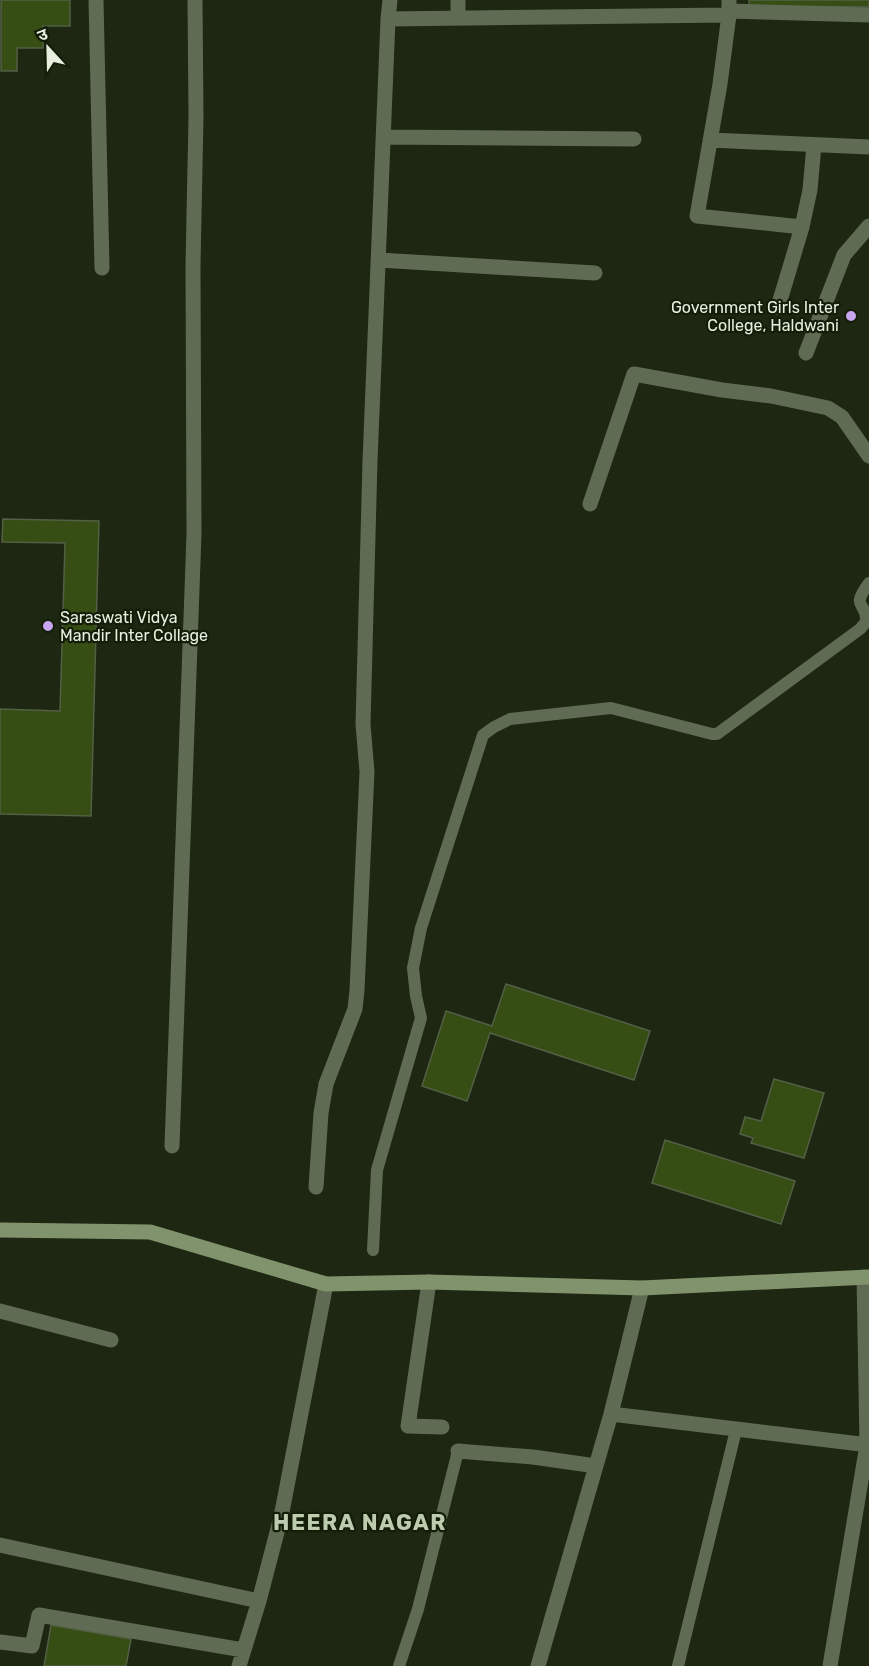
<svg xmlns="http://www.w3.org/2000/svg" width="869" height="1666" font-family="Rubik,'Noto Sans Devanagari',sans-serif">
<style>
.building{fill:#364d13;stroke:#535f46;stroke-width:1.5}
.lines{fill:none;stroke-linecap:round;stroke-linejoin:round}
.lane{stroke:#5f6b53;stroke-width:12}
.street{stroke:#5f6b53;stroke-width:15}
.secondary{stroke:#81936d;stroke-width:15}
.poi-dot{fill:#c7a6ef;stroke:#141d07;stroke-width:2}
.labels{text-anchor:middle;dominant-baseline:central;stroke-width:4.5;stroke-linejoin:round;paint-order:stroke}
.poi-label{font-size:16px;fill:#e7eee0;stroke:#141d07;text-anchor:end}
.district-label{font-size:22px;font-weight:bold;letter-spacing:1.5px;fill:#bdcbaf;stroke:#141d07}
</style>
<rect width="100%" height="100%" fill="#1d2711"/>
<path class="building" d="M1 0H70V26H43V48H17V71H1Z
M749 0H869V7L749 6Z
M3 519 99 521 91 816 0 814V709L60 711 65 543 2 542Z
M506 984 650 1031 634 1080 490 1033 467 1101 422 1086 446 1011 492 1026Z
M774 1079 824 1093 804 1158 751 1143 753 1138 740 1134 745 1117 761 1121Z
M665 1140 795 1181 781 1224 652 1183Z
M51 1625 131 1639 126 1666H44Z"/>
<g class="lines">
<path class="lane" d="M373 1250 377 1170 421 1018 416 996 413 968 421 928 483 735 494 727 510 719 611 708 712 734H717L860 629 866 622C868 601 849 610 869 583
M399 1666 418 1609 458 1451
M678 1666 736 1430"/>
<path class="street" d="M96 0 102 268
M729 0V15L720 84 697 216 802 227 778 307
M729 11 869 15
M458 18V0
M388 19 729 15
M384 137 634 139
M710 140 869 147
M802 227 810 190 814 145
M379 260 595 273
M806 353 844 255 869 226
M590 504 634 374 722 390 771 396 828 408 842 417 869 456
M172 1146 194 534 193 265 196 117 195 0
M316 1187 321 1113 326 1084 355 1009 357 990 367 772 363 724 370 461 388 19 390 0
M429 1282 408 1426 442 1427
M0 1311 111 1340
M611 1414 869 1445
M458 1451 533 1457 596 1466
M0 1545 259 1601
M0 1642 32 1646 39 1615 243 1650
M239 1666 259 1601 281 1517 326 1284
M538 1666 611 1414 642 1288
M830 1666 867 1445 864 1277"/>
<path class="secondary" d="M0 1230 150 1232 326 1284 429 1282 642 1288 869 1277"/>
</g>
<g class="poi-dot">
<circle cx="851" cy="316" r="6"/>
<circle cx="48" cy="626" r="6"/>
</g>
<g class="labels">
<g class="poi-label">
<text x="839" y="307">Government Girls Inter<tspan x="839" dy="18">College, Haldwani</tspan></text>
<text x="60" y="617" text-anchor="start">Saraswati Vidya<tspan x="60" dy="18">Mandir Inter Collage</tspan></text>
</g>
<g class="district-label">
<text x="360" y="1522">HEERA NAGAR</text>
</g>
</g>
<g transform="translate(48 48) rotate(338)" stroke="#141d07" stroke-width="4.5" paint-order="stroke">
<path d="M0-4.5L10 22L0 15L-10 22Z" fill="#e7eee0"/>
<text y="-9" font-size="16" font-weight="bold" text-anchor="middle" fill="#e7eee0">उ</text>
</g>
</svg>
